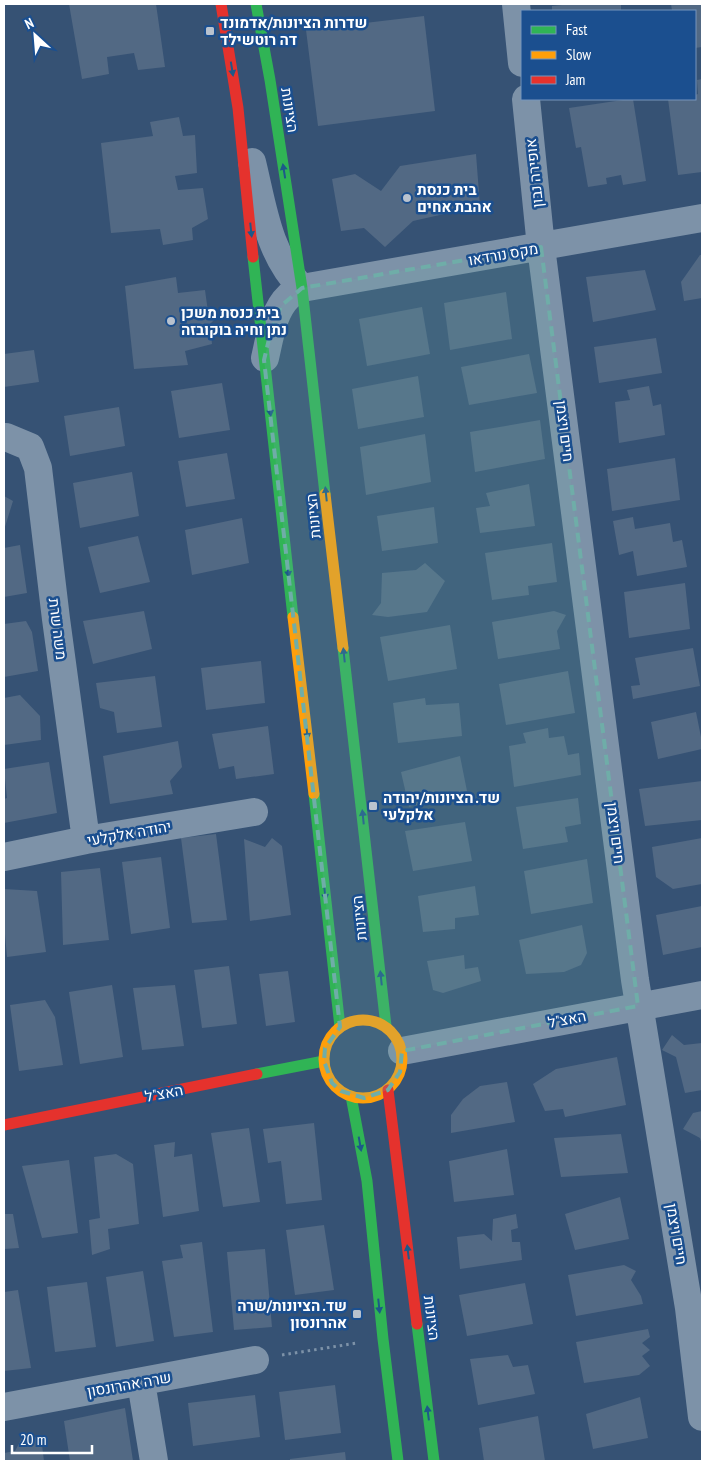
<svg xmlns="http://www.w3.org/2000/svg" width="706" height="1465" font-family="'PT Sans Narrow',Heebo,sans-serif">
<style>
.building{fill:#526984}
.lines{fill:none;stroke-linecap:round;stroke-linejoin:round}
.path{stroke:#7d92a8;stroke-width:3;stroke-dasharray:2.5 4;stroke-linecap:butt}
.street{stroke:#7d92a8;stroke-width:28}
.fast{stroke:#30b455;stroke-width:11}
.slow{stroke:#ff9f0a;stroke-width:11}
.jam{stroke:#e5322d;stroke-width:11}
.oneway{fill:#1d5989}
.marked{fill:#6fada8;fill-opacity:0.2;stroke:#6fada8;stroke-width:4;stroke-dasharray:10 6;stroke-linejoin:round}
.poi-dot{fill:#b9c2ce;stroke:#1b4f8f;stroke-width:2}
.labels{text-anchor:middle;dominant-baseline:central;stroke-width:5;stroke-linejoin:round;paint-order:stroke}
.poi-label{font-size:15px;font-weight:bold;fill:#fff;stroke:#1b4f8f;text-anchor:start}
.street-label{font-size:15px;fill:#fff;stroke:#1b4f8f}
</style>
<rect width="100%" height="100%" fill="#365274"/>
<path class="building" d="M69 4H156L165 67 138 70 134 53 107 57 109 74 82 79Z
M572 4H621V11H552V6Z
M671 4H702V47L695 48V11H672Z
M424 16 435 111 318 126 306 30Z
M702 79V172L678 175 668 99H695V95L698 94 697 80Z
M629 99H633L646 181 623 185 621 175 606 178 607 184 588 187 581 147 576 148 569 108Z
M179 117 183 136 195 135 197 173 175 176 178 190 203 188 208 219 192 228 193 240 163 245 160 229 111 233 101 143 153 136 150 122Z
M476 154 480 206 413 221 385 247 364 228 341 231 332 179 355 174 381 191 400 166Z
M700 255H702V298L684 301 681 282Z
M645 270 656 310 593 322 586 277Z
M176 277 178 293 205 290 208 312 216 318 210 324 212 344 185 351 188 365 134 369 125 286Z
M506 292 512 339 450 350 444 303Z
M422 307 430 354 367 366 359 319Z
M656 338 662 373 599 383 594 347Z
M34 350 39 382 4 387V354Z
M529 354 537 393 469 405 461 367Z
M418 376 424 417 358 429 352 389Z
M222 383 230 430 179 438 171 391Z
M649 386 653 406 661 404 665 435 619 443 615 402 630 400 627 390Z
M119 407 125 446 70 456 64 416Z
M540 420 545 459 475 472 470 432Z
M425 434 431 482 366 495 360 447Z
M227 453 235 499 186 507 178 461Z
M675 458 680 500 612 511 607 469Z
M132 472 139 516 80 528 73 483Z
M529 484 535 526 480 533 476 508 490 506 486 493Z
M4 496 13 501 4 530Z
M434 507 438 543 382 551 377 516Z
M633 517 635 529 670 523 673 542 682 540 687 567 637 576 633 551 619 555 613 521Z
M242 518 249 563 192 575 185 530Z
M138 536 150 582 100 593 88 547Z
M552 543 557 582 528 586 529 595 492 600 485 553Z
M20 545 27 593 4 597V548Z
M425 563 445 581 427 612 388 617 372 615 381 603 382 573 416 570Z
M685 583 690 629 629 638 624 592Z
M144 611 152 649 93 664 83 621Z
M554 611 566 615 557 631 560 649 498 659 492 622Z
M26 621 32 632 38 671 4 677V624Z
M450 625 457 669 388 681 380 637Z
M693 648 700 686 633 699 631 686 640 685 635 658Z
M261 661 265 703 206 710 201 668Z
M568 671 575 713 506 725 499 684Z
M155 676 162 727 117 733 114 712 100 708 96 683Z
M20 695 40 716 41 740 4 745V698Z
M425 698 426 705 459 703 462 736 398 743 393 703Z
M696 712 702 742V749L658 759 651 722Z
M268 726 274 774 236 779 234 766 219 769 212 734Z
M548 728 549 738 564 736 568 755 579 753 581 775 514 787 509 746 526 743 523 733Z
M178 741 182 767 170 781 173 794 110 804 103 756Z
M460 756 467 791 409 807 401 772Z
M49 762 57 813 4 823V799L7 798 4 769Z
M702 781V820L645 826 639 789Z
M578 798 581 824 565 827 568 842 523 849 516 807Z
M465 822 472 861 413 871 405 831Z
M216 834 227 920 192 923 181 838Z
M272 838 282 846 291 915 250 921 244 839 265 847Z
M702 838V884L673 889 656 877 652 847Z
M161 857 170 928 131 934 122 862Z
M587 859 593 903 531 914 524 871Z
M100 868 109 940 63 945 61 872Z
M475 886 479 915 455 918V929L423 932 418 896Z
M4 889 37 891 46 952 7 957 4 923Z
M702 906V947L663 955 656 915Z
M582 925 587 953 581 965 564 972 526 974 519 940Z
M464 955 465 969 478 967 481 981 443 993 433 990 427 961Z
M229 966 237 1024 202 1028 194 970Z
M288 971 295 1022 266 1026 259 974Z
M112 985 123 1057 80 1064 69 992Z
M175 985 184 1046 142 1050 133 988Z
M45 1000 55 1017 63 1065 19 1071 10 1005Z
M672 1035 684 1045 702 1043V1090L685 1093 676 1057 662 1050Z
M617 1057 626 1105 565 1117 563 1109 545 1111 533 1084 556 1069Z
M507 1082 515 1122 451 1133V1115L463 1099 480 1086Z
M702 1111V1145L700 1138 683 1129 693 1113Z
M314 1123 322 1200 286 1204 281 1161 268 1163 263 1129Z
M249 1128 260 1202 223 1207 211 1133Z
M621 1134 628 1173 561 1177 554 1138Z
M175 1142 174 1157 192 1154 199 1211 163 1217 154 1145Z
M507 1149 514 1195 454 1202 449 1161Z
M116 1154 133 1164 139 1224 108 1229 110 1249 92 1255 89 1220 100 1218 94 1157Z
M69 1160 78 1233 42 1238 22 1166Z
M620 1197 629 1239 575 1250 565 1214Z
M4 1214H13L19 1248 4 1249Z
M516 1214 518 1228 511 1230 512 1242H520L522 1260 460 1269 457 1237 484 1234 492 1241 493 1219Z
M324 1225 334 1290 295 1295 286 1230Z
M202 1242 213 1332 174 1337 162 1261 183 1258 180 1245Z
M265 1249 272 1327 234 1330 227 1252Z
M624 1265 636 1271 631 1280 641 1296 643 1304 576 1316 568 1275Z
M143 1271 154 1341 116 1347 106 1277Z
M87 1282 96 1347 55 1352 47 1287Z
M525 1283 533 1324 467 1336 459 1295Z
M18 1290 31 1368 4 1371V1292Z
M648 1329 650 1337 642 1343 650 1350 642 1356 650 1366 639 1375 584 1383 576 1342Z
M508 1355 513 1367 528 1365 535 1394 478 1405 470 1359Z
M335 1385 341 1433 285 1440 279 1392Z
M255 1395 260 1437 193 1446 188 1403Z
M640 1397 648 1438 593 1449 586 1414Z
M125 1408 133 1461H70L64 1421Z
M538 1416 545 1461H484L479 1428Z
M41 1437 44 1461H4V1453L15 1451 22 1438Z
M345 1452 346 1461H290V1459Z"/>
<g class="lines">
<path class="path" d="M282 1355 357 1343"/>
<path class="street" d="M516 4 522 63
M526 99 541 247 635 980 689 1308 702 1417
M252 162C263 207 268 254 302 288
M265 358C270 337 273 311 289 296 293 293 298 291 302 288L702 218
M4 437H6L30 447 38 468 56 619 86 840
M4 857 86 840 254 812
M402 1051 702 995
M141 1382 154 1461
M4 1407 255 1360"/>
<path class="fast" d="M256 4 270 80 302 288 325 494
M253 257 293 617
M343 648 386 1026
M314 794 340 1027
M257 1074 324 1061
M351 1096 367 1181 383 1339 398 1461
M417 1324 434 1461"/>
<path class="slow" d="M325 494 343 648
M293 617 314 794
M324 1059a39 39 0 1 1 78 0a39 39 0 1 1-78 0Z"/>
<path class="jam" d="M221 4 238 108 253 257
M388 1090 417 1324
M4 1125 257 1074"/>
</g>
<defs><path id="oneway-solid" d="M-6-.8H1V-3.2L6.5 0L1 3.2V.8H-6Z" transform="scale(1.25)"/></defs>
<g class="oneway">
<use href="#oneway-solid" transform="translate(232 69) rotate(81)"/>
<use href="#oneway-solid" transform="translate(284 171) rotate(-99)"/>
<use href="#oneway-solid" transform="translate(251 230) rotate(84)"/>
<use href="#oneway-solid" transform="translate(270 409) rotate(83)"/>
<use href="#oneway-solid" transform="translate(326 494) rotate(-96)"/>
<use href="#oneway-solid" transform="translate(288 570) rotate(84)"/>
<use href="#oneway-solid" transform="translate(344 655) rotate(-96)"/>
<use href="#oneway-solid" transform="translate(307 732) rotate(83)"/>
<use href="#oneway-solid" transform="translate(363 817) rotate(-96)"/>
<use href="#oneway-solid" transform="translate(325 893) rotate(84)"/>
<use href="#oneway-solid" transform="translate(381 978) rotate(-96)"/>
<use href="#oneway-solid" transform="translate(360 1144) rotate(80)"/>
<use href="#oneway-solid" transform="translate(408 1252) rotate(-97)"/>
<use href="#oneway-solid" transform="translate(379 1306) rotate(84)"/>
<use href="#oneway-solid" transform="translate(428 1413) rotate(-97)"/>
</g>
<path class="marked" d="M541 247 638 1006 402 1051 400 1072 388 1090 364 1098 341 1091 332 1083 324 1061 325 1048 340 1027 264 360 270 335 281 306 302 288Z"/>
<g class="poi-dot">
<rect x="205" y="26" width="10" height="10" rx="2.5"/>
<circle cx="407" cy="198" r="5"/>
<circle cx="171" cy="321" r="5"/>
<rect x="368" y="801" width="10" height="10" rx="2.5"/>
<rect x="352" y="1309" width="10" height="10" rx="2.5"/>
</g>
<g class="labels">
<g class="poi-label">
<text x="220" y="22">שדרות הציונות/אדמונד<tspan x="220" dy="17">דה רוטשילד</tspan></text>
<text x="417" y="189">בית כנסת<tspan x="417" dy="17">אהבת אחים</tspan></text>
<text x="181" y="312">בית כנסת משכן<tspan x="181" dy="17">נתן וחיה בוקובזה</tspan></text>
<text x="383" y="797">שד. הציונות/יהודה<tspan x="383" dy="17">אלקלעי</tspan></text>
<text x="347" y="1305" text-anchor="end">שד. הציונות/שרה<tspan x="347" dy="17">אהרונסון</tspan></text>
</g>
<g class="street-label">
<text transform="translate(290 110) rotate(81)">הציונות</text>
<text transform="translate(534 173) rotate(-96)">אופירה נבון</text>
<text transform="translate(503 254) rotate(-10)">מקס נורדאו</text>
<text transform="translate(565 431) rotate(83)">חיים ויצמן</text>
<text transform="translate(313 516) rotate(-96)">הציונות</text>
<text transform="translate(58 629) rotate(83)">משה שרת</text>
<text transform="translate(129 833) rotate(-10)">יהודה אלקלעי</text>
<text transform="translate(616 833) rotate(83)">חיים ויצמן</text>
<text transform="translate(359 918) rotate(-96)">הציונות</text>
<text transform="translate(567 1019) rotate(-11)">האצ"ל</text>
<text transform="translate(164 1093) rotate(-11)">האצ"ל</text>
<text transform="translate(677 1234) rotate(80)">חיים ויצמן</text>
<text transform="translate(432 1318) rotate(83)">הציונות</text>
<text transform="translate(129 1384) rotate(-10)">שרה אהרונסון</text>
</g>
</g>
<rect width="706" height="1465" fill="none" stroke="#ffffff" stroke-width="10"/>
<rect x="521" y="10" width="175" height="90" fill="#1b4f8f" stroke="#7695bc"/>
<rect x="531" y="26" width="25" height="8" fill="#30b455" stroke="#7695bc"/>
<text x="566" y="35" font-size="15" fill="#ffffff">Fast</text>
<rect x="531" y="51" width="25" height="8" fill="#ff9f0a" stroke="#7695bc"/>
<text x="566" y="60" font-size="15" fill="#ffffff">Slow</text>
<rect x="531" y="76" width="25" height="8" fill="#e5322d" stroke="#7695bc"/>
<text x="566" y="85" font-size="15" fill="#ffffff">Jam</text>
<g transform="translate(35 35) rotate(334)" stroke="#1b4f8f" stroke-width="4" paint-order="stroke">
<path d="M0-4L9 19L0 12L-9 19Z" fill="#ffffff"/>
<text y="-8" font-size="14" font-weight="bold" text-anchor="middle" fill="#ffffff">N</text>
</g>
<path d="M12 1445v8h80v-8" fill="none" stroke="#ffffff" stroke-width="2.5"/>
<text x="20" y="1445" font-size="15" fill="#ffffff" stroke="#1b4f8f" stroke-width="4" paint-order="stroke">20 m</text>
</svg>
